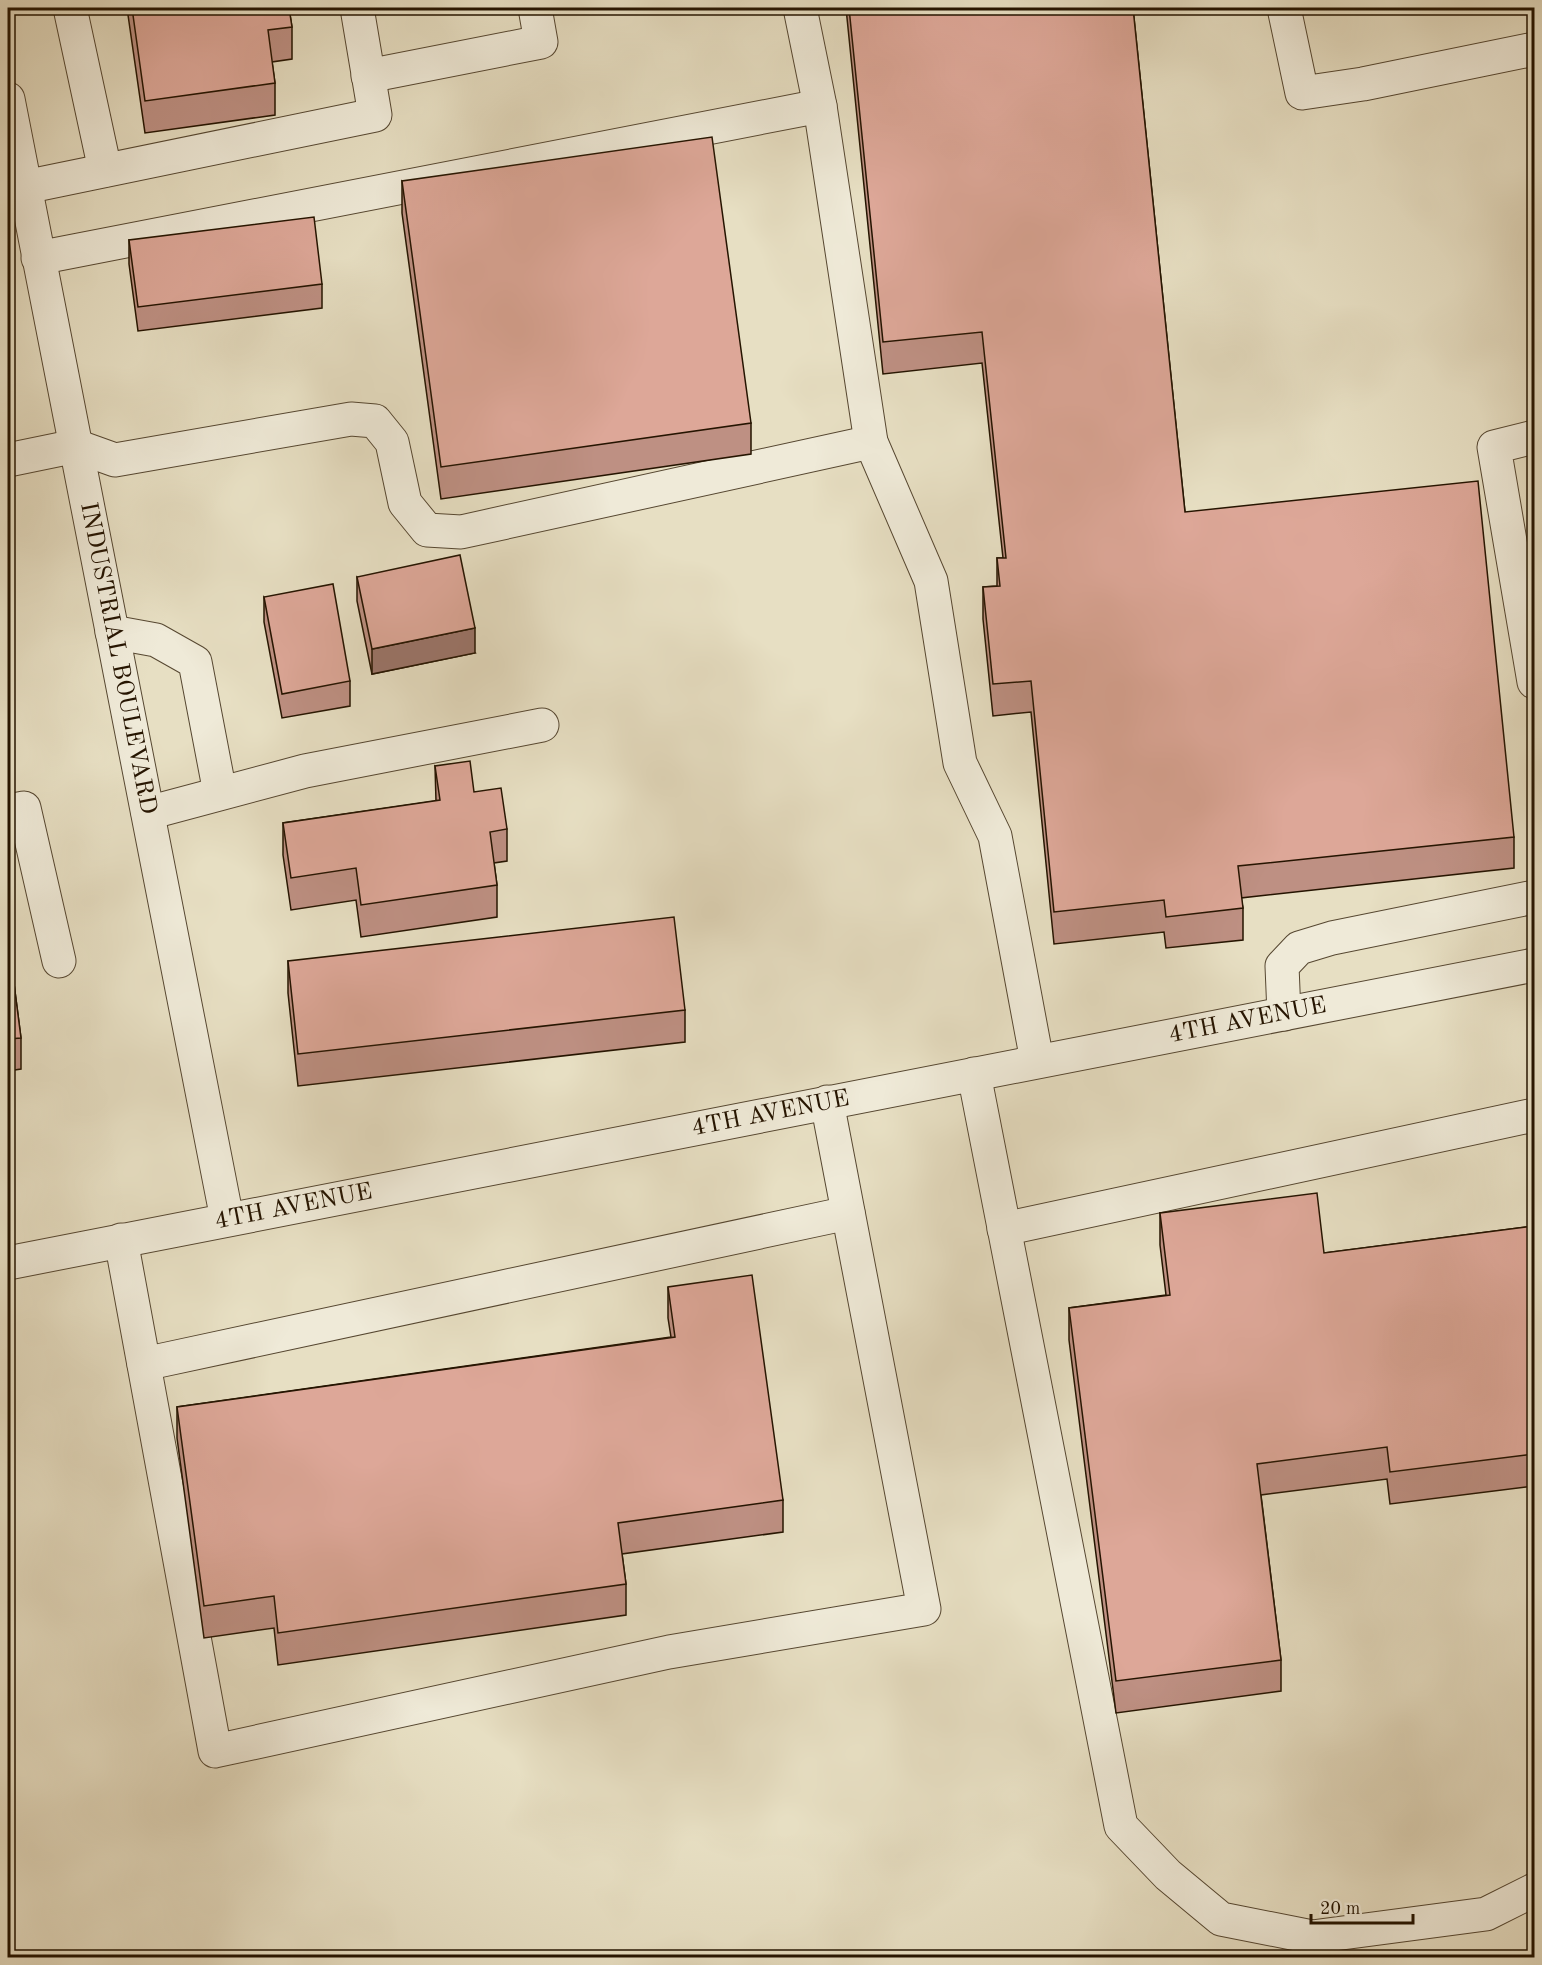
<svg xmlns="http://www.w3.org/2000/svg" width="1542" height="1965" font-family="'Old Standard TT',serif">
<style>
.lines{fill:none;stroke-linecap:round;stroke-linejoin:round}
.minor-casing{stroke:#564731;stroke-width:35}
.minor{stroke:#efead8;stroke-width:33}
.wall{fill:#be9083;stroke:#251400;stroke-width:1.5}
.shaded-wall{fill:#9b756a;stroke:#251400;stroke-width:1.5}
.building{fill:#dda798;stroke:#251400;stroke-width:1.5}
.labels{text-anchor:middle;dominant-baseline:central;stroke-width:6;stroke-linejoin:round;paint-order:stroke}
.street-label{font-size:24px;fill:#251400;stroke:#efead8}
</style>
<rect width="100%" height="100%" fill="#e7dfc3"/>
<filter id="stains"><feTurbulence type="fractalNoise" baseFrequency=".00333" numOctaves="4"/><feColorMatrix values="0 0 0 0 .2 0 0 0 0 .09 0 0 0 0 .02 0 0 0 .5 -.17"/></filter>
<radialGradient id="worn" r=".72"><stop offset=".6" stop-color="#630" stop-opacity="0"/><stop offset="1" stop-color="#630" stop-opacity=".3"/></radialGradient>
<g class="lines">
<defs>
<g id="minor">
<path d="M70 8 105 170"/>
<path d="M800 8 820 106 871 442 931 581 960 763 995 836 1037 1061"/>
<path d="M1284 8 1302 93 1363 84 1534 49"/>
<path d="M368 76 541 42 535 8"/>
<path id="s1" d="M8 99 227 1219"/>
<path d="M25 187 375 115 357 8"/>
<path d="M38 258 820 106"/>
<path d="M1534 437 1494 447 1534 682"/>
<path d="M8 460 76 446 115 460 351 419 375 421 392 442 405 503 427 530 461 532 871 442"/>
<path d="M112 632 156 640 195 662 220 793"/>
<path d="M8 811 24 808 59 961"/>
<path d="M148 813 305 771 542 725"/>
<path d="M1284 1014 1282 966 1299 948 1332 938 1534 897"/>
<path d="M974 1074 1121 1826 1168 1875 1221 1919 1312 1937 1486 1914 1534 1890"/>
<path d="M1004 1229 1534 1115"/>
<path d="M121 1240 215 1751 669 1652 924 1609 827 1102"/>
<path id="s2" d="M8 1263 1534 965"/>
<path d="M144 1364 848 1213"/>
</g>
</defs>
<use href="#minor" class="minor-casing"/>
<use href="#minor" class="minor"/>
</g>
<path class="wall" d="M127 8H289L292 27V59L272 62 275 83V115L145 133Z
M846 8H1133L1185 512 1514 837V868L1241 898 1243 908V940L1166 948 1164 932 1054 944 1031 712 993 716 983 619V587L997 586V558H1003L982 363 883 374Z
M402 181 751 423V454L441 499 402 213Z
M129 240 322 284V308L138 331 129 264Z
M357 577 475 653 372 674 357 601Z
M264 597 350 681V706L282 718 264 622Z
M435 766 474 792 507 829V861L494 863 497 885V917L361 937 356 900 291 910 283 855V823L436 801Z
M8 937 21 1038V1069L8 1071Z
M288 961 685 1010V1042L298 1086 288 993Z
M1160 1213 1324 1253 1534 1226V1486L1390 1504 1387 1479 1261 1495 1281 1660V1691L1116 1713 1069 1340V1308L1166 1295 1160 1245Z
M668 1287 783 1500V1532L622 1554 626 1584V1615L278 1665 274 1628 204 1638 177 1438V1407L671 1337 668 1318Z"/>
<path class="shaded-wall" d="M475 628V653L372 674V649Z"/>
<path class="building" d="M132 8H289L292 27 268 30 275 83 145 101Z
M849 8H1133L1185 512 1478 481 1514 837 1238 866 1243 908 1166 917 1164 900 1054 912 1031 681 993 684 983 587 1000 586 997 558H1006L982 332 883 342Z
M712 137 751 423 441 467 402 181Z
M314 217 322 284 138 307 129 240Z
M460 555 475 628 372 649 357 577Z
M333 584 350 681 282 694 264 597Z
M470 761 474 792 501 788 507 829 490 832 497 885 361 905 356 868 291 878 283 823 440 800 435 766Z
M674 917 685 1010 298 1054 288 961Z
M8 937 21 1038 8 1039Z
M1317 1193 1324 1253 1534 1226V1454L1390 1472 1387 1447 1257 1464 1281 1660 1116 1681 1069 1308 1170 1295 1160 1213Z
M752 1275 783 1500 618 1523 626 1584 278 1633 274 1596 204 1606 177 1407 675 1337 668 1287Z"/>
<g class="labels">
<g class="street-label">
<text stroke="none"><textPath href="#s1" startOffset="570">INDUSTRIAL BOULEVARD</textPath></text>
<text stroke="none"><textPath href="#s2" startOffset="1263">4TH AVENUE</textPath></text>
<text stroke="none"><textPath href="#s2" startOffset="777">4TH AVENUE</textPath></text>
<text stroke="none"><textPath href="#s2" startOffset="291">4TH AVENUE</textPath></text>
</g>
</g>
<rect width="1542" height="1965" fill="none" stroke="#e7dfc3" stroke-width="30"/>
<rect x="9" y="9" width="1524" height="1947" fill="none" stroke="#251400" stroke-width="3"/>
<rect x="15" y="15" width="1512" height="1935" fill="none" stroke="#251400" stroke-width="1.5"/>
<path d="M1311 1914v9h102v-9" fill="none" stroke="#251400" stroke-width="3"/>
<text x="1320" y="1914" font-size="18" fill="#251400" stroke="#efead8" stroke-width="4.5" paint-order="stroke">20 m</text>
<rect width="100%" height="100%" filter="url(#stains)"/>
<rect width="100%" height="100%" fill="url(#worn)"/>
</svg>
